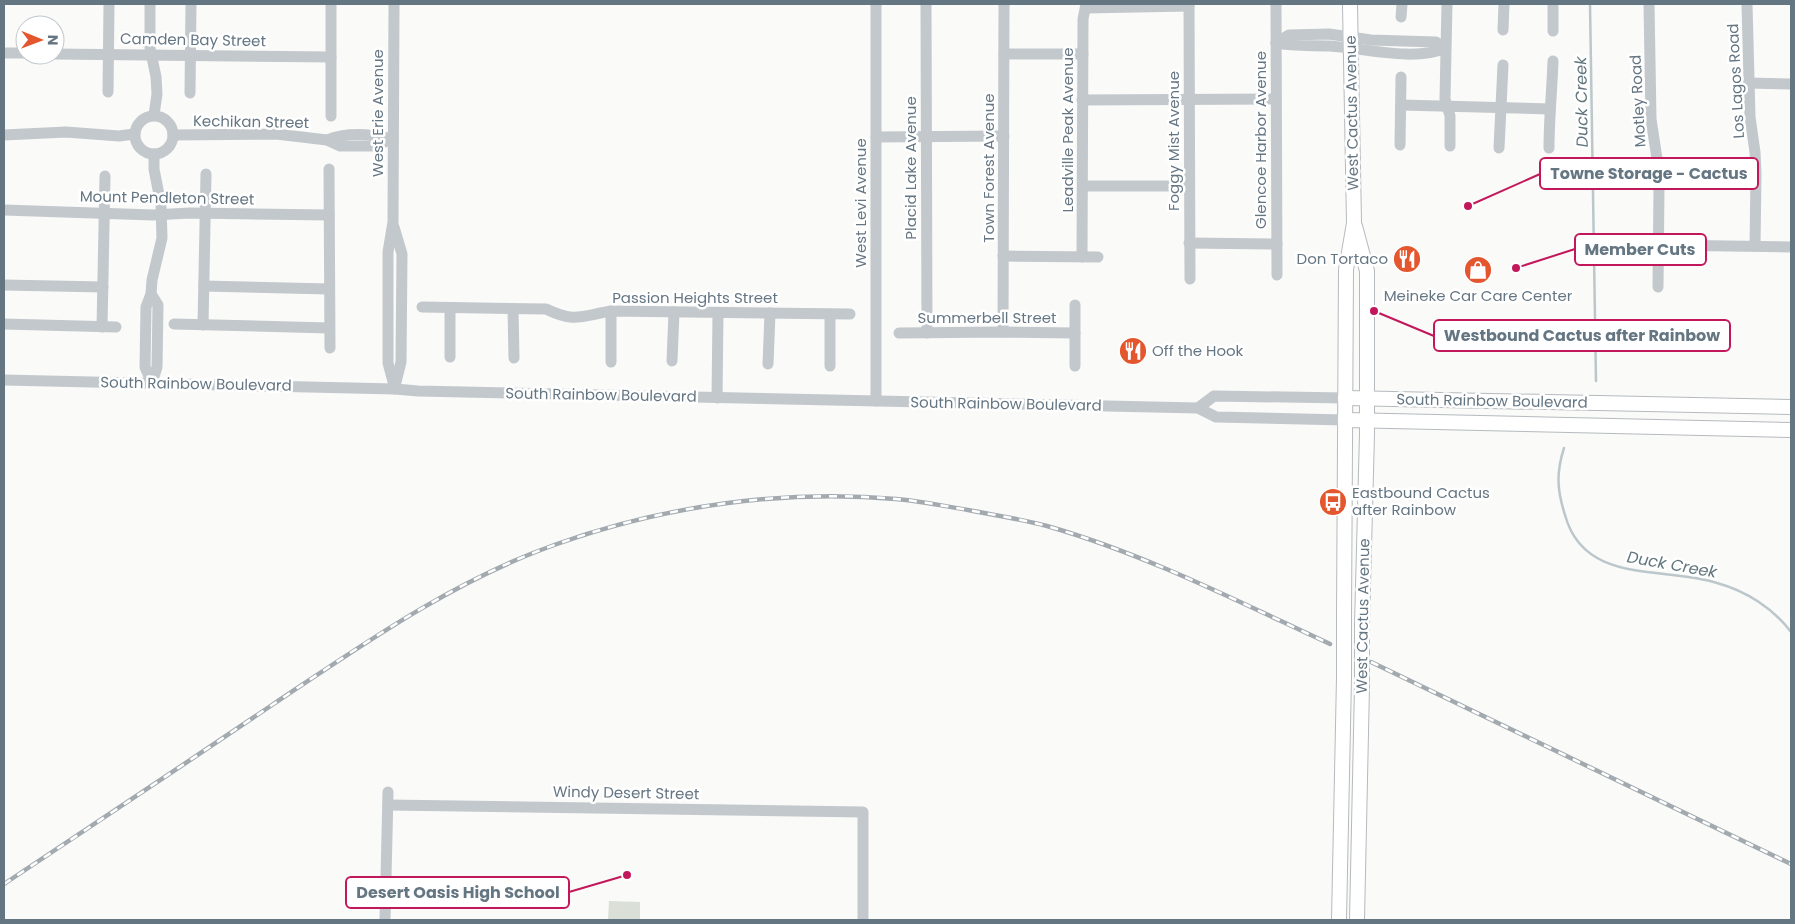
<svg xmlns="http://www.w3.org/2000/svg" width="1795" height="924" viewBox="0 0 1795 924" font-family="Poppins,sans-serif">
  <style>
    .green { fill: #dadfd7 }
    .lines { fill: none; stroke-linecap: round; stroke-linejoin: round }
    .stream { stroke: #bbc7cb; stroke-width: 2.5 }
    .major-casing { stroke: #b5babe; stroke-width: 16 }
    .minor { stroke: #c3c8cc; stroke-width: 11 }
    .major { stroke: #fff; stroke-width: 14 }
    .rail-casing { stroke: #a2aab0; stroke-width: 4.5 }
    .rail { stroke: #fff; stroke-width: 2.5; stroke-dasharray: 8; stroke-linecap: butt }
    .major-bridge-casing { stroke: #b5babe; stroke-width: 16; stroke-linecap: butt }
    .major-bridge { stroke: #fff; stroke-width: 14 }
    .labels { text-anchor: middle; stroke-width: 5; stroke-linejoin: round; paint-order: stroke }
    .street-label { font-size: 15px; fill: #657683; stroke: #fff }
    .poi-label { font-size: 15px; fill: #657683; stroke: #fff; text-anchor: start }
    .water-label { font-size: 16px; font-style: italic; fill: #60757c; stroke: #fff }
    .leader { fill: none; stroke: #c2185b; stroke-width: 2 }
    .callout-dot { fill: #c2185b; stroke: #fff; stroke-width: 2 }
    .callout { fill: #fff; stroke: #c2185b; stroke-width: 2 }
    .callout-label { font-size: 16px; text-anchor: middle; font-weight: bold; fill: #657683 }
  </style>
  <rect width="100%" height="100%" fill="#fafaf8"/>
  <path class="green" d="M 609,901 L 640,902 L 640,920 L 608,920 Z"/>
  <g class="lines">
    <g class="stream">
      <path d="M 1590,4 L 1596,381"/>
      <path d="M 1564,448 C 1556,473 1557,490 1565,515 C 1584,585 1663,566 1717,583 C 1746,591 1773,608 1791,632"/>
    </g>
    <defs>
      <g id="major">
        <path d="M 1355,226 L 1367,271 L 1367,434 L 1362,625"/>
        <path d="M 1345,398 L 1791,407"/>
        <path d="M 1345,420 L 1791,430"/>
        <path d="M 1344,616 L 1346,270 L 1354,223 L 1350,4"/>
        <path d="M 1339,920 L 1344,677"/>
        <path d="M 1357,920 L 1362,686"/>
      </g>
    </defs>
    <use href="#major" class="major-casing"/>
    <g class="minor">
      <path d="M 150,4 L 150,48 L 156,77 L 157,94 L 154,115"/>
      <path d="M 331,4 L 331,116"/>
      <path d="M 394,4 L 393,222 L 388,252 L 388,363 L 395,389"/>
      <path d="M 926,4 L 927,333"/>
      <path d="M 1189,4 L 1190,279"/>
      <path d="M 1276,4 L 1277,275"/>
      <path d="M 1447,4 L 1445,99 L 1450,116 L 1450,146"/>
      <path d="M 1649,4 L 1651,119 L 1658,165 L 1659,187 L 1658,287"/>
      <path d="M 1747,4 L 1750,117 L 1755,152 L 1756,174 L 1755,246"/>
      <path d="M 1086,8 L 1189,6"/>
      <path d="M 1401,17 L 1402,4"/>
      <path d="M 1503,30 L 1504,4"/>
      <path d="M 1553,31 L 1553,4"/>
      <path d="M 1276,43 L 1289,35 L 1329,34 L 1371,40 L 1436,42 L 1445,48"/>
      <path d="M 1276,43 C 1294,47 1312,45 1330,46 C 1362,48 1416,62 1445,48"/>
      <path d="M 4,53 L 25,53"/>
      <path d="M 55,54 L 331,57"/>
      <path d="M 1004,54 L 1083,54"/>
      <path d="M 1748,83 L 1791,84"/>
      <path d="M 108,92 L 109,4"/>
      <path d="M 190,93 L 191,4"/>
      <path d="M 1082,100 L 1276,99"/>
      <path d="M 1401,105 L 1550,109"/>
      <circle cx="154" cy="135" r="19"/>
      <path d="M 4,135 L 66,132 L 119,136 L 134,134"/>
      <path d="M 173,135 L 276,134 L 327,140 L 340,146 L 373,146 L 393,139"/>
      <path d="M 876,137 L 1004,136"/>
      <path d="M 327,140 C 347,132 371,134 392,139"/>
      <path d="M 1400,145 L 1401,77"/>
      <path d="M 1499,148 L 1503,65"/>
      <path d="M 1549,148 C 1549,119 1552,90 1553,61"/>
      <path d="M 329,169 L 330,348"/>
      <path d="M 1083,186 L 1189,186"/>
      <path d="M 4,210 L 153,215 L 190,213 L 329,215"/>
      <path d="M 394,227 L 402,254 L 401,362 L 395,386"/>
      <path d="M 1189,243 L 1277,244"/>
      <path d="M 1659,245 L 1791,247"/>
      <path d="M 1003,256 L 1098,257"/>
      <path d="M 1082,257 L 1083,19 L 1086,4"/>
      <path d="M 4,285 L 103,287"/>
      <path d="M 204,286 L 329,289"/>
      <path d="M 151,294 L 158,305 L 157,367 L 152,383"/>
      <path d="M 422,307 L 546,309 C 575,323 581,316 611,311 L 850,314"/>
      <path d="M 513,309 L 514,358"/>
      <path d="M 830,314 L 830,366"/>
      <path d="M 4,324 L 116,327"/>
      <path d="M 174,324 L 329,328"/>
      <path d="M 203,325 L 206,174"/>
      <path d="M 102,327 L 105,176"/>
      <path d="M 1003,332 L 1004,4"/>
      <path d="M 899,333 L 1003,332 L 1075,333"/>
      <path d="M 450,357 L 450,308"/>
      <path d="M 672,361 L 674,312"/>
      <path d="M 611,362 L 611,311"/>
      <path d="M 768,364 L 770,313"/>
      <path d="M 1075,366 L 1075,305"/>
      <path d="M 4,380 L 395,389 L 418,391 L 1198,408 L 1216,417 L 1345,420"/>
      <path d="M 152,383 L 145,367 L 146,307 L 151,294 L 152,280 L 162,238 L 161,205 L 154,169 L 154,154"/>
      <path d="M 717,398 L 718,313"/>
      <path d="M 876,401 L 876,4"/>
      <path d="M 1198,408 L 1214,396 L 1345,398"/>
      <path d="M 388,805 L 863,812 L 863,920"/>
      <path d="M 385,920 L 388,792"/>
    </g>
    <use href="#major" class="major"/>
    <defs>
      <g id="rail">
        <path d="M 1371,662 L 1791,864"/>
        <path d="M 4,884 C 93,825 183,765 272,705 C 362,645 454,580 557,544 C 664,506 782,489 896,499 C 920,501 944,506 968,510 C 994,515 1021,519 1047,526 C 1145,554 1237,601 1330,644"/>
      </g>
    </defs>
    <use href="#rail" class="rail-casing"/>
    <use href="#rail" class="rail"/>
    <defs>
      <g id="major-bridge">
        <path d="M 1344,677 L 1344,616"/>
        <path d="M 1362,686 L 1362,625"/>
      </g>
    </defs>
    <use href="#major-bridge" class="major-bridge-casing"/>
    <use href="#major-bridge" class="major-bridge"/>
  </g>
  <defs>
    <symbol id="restaurant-disc" viewBox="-11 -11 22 22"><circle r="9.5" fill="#e4572e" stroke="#fff"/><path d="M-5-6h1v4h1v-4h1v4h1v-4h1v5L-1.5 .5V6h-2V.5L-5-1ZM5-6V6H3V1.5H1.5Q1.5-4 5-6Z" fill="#fff"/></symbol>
    <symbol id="shop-disc" viewBox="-11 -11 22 22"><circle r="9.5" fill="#e4572e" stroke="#fff"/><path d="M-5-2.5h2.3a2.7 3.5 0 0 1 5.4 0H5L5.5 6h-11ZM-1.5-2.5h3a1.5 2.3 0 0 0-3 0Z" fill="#fff"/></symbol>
    <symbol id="bus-disc" viewBox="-11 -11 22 22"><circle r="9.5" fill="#e4572e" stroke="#fff"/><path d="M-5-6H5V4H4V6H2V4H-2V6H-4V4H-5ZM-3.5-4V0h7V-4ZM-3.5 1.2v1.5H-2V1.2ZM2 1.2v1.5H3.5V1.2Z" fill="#fff"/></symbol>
  </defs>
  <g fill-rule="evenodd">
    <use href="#restaurant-disc" x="1391" y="243" width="32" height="32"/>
    <use href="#shop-disc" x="1462" y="254" width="32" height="32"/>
    <use href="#restaurant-disc" x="1117" y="335" width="32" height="32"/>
    <use href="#bus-disc" x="1317" y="486" width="32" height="32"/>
  </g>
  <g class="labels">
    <g class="street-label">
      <text transform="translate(193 40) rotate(1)" y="5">Camden Bay Street</text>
      <text transform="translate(1736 81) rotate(-93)" y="5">Los Lagos Road</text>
      <text transform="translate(1638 101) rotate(-93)" y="5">Motley Road</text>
      <text transform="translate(378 113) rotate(-90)" y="5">West Erie Avenue</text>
      <text transform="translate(1352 113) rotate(-91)" y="5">West Cactus Avenue</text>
      <text transform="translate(251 122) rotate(1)" y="5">Kechikan Street</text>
      <text transform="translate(1068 130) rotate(-90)" y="5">Leadville Peak Avenue</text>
      <text transform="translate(1261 140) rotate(-90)" y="5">Glencoe Harbor Avenue</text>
      <text transform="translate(1174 141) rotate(-90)" y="5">Foggy Mist Avenue</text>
      <text transform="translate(911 168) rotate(-90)" y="5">Placid Lake Avenue</text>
      <text transform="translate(989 168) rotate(-90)" y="5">Town Forest Avenue</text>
      <text transform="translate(167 198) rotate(1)" y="5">Mount Pendleton Street</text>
      <text transform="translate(861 203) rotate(-90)" y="5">West Levi Avenue</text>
      <text x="695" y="303">Passion Heights Street</text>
      <text x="987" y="323">Summerbell Street</text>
      <text transform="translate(196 384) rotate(1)" y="5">South Rainbow Boulevard</text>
      <text transform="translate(601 395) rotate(1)" y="5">South Rainbow Boulevard</text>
      <text transform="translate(1492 401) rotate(1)" y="5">South Rainbow Boulevard</text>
      <text transform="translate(1006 404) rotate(1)" y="5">South Rainbow Boulevard</text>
      <text transform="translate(1363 616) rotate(-89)" y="5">West Cactus Avenue</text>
      <text transform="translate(626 793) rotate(1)" y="5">Windy Desert Street</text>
    </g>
    <g class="poi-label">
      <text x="1388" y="264" text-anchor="end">Don Tortaco</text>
      <text x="1478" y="301" text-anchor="middle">Meineke Car Care Center</text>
      <text x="1152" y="356">Off the Hook</text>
      <text x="1352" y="498">Eastbound Cactus<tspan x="1352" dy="17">after Rainbow</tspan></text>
    </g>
    <g class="water-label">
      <text transform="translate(1581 102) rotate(-91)" y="6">Duck Creek</text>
      <text transform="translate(1672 564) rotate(10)" y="6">Duck Creek</text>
    </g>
  </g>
  <path class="leader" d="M1468 206L1540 174M1516 268L1575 249M1374 311L1434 336M627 875L569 892"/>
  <g class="callout-dot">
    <circle cx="1468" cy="206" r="5"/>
    <circle cx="1516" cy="268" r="5"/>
    <circle cx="1374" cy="311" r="5"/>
    <circle cx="627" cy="875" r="5"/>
  </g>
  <g class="callout">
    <rect x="1540" y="158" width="218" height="31" rx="5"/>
    <rect x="1575" y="234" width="131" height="31" rx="5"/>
    <rect x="1434" y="320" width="296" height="31" rx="5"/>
    <rect x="346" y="877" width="223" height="31" rx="5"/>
  </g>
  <g class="callout-label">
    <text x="1649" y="179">Towne Storage - Cactus</text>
    <text x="1640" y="255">Member Cuts</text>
    <text x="1582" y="341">Westbound Cactus after Rainbow</text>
    <text x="458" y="898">Desert Oasis High School</text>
  </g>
  <rect width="1795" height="924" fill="none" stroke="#657683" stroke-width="10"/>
  <g transform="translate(40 40) rotate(91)"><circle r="24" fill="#ffffff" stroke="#c1c8cd"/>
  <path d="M0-4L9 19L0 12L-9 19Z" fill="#e4572e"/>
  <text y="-8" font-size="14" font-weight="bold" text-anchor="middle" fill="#657683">N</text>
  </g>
</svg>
